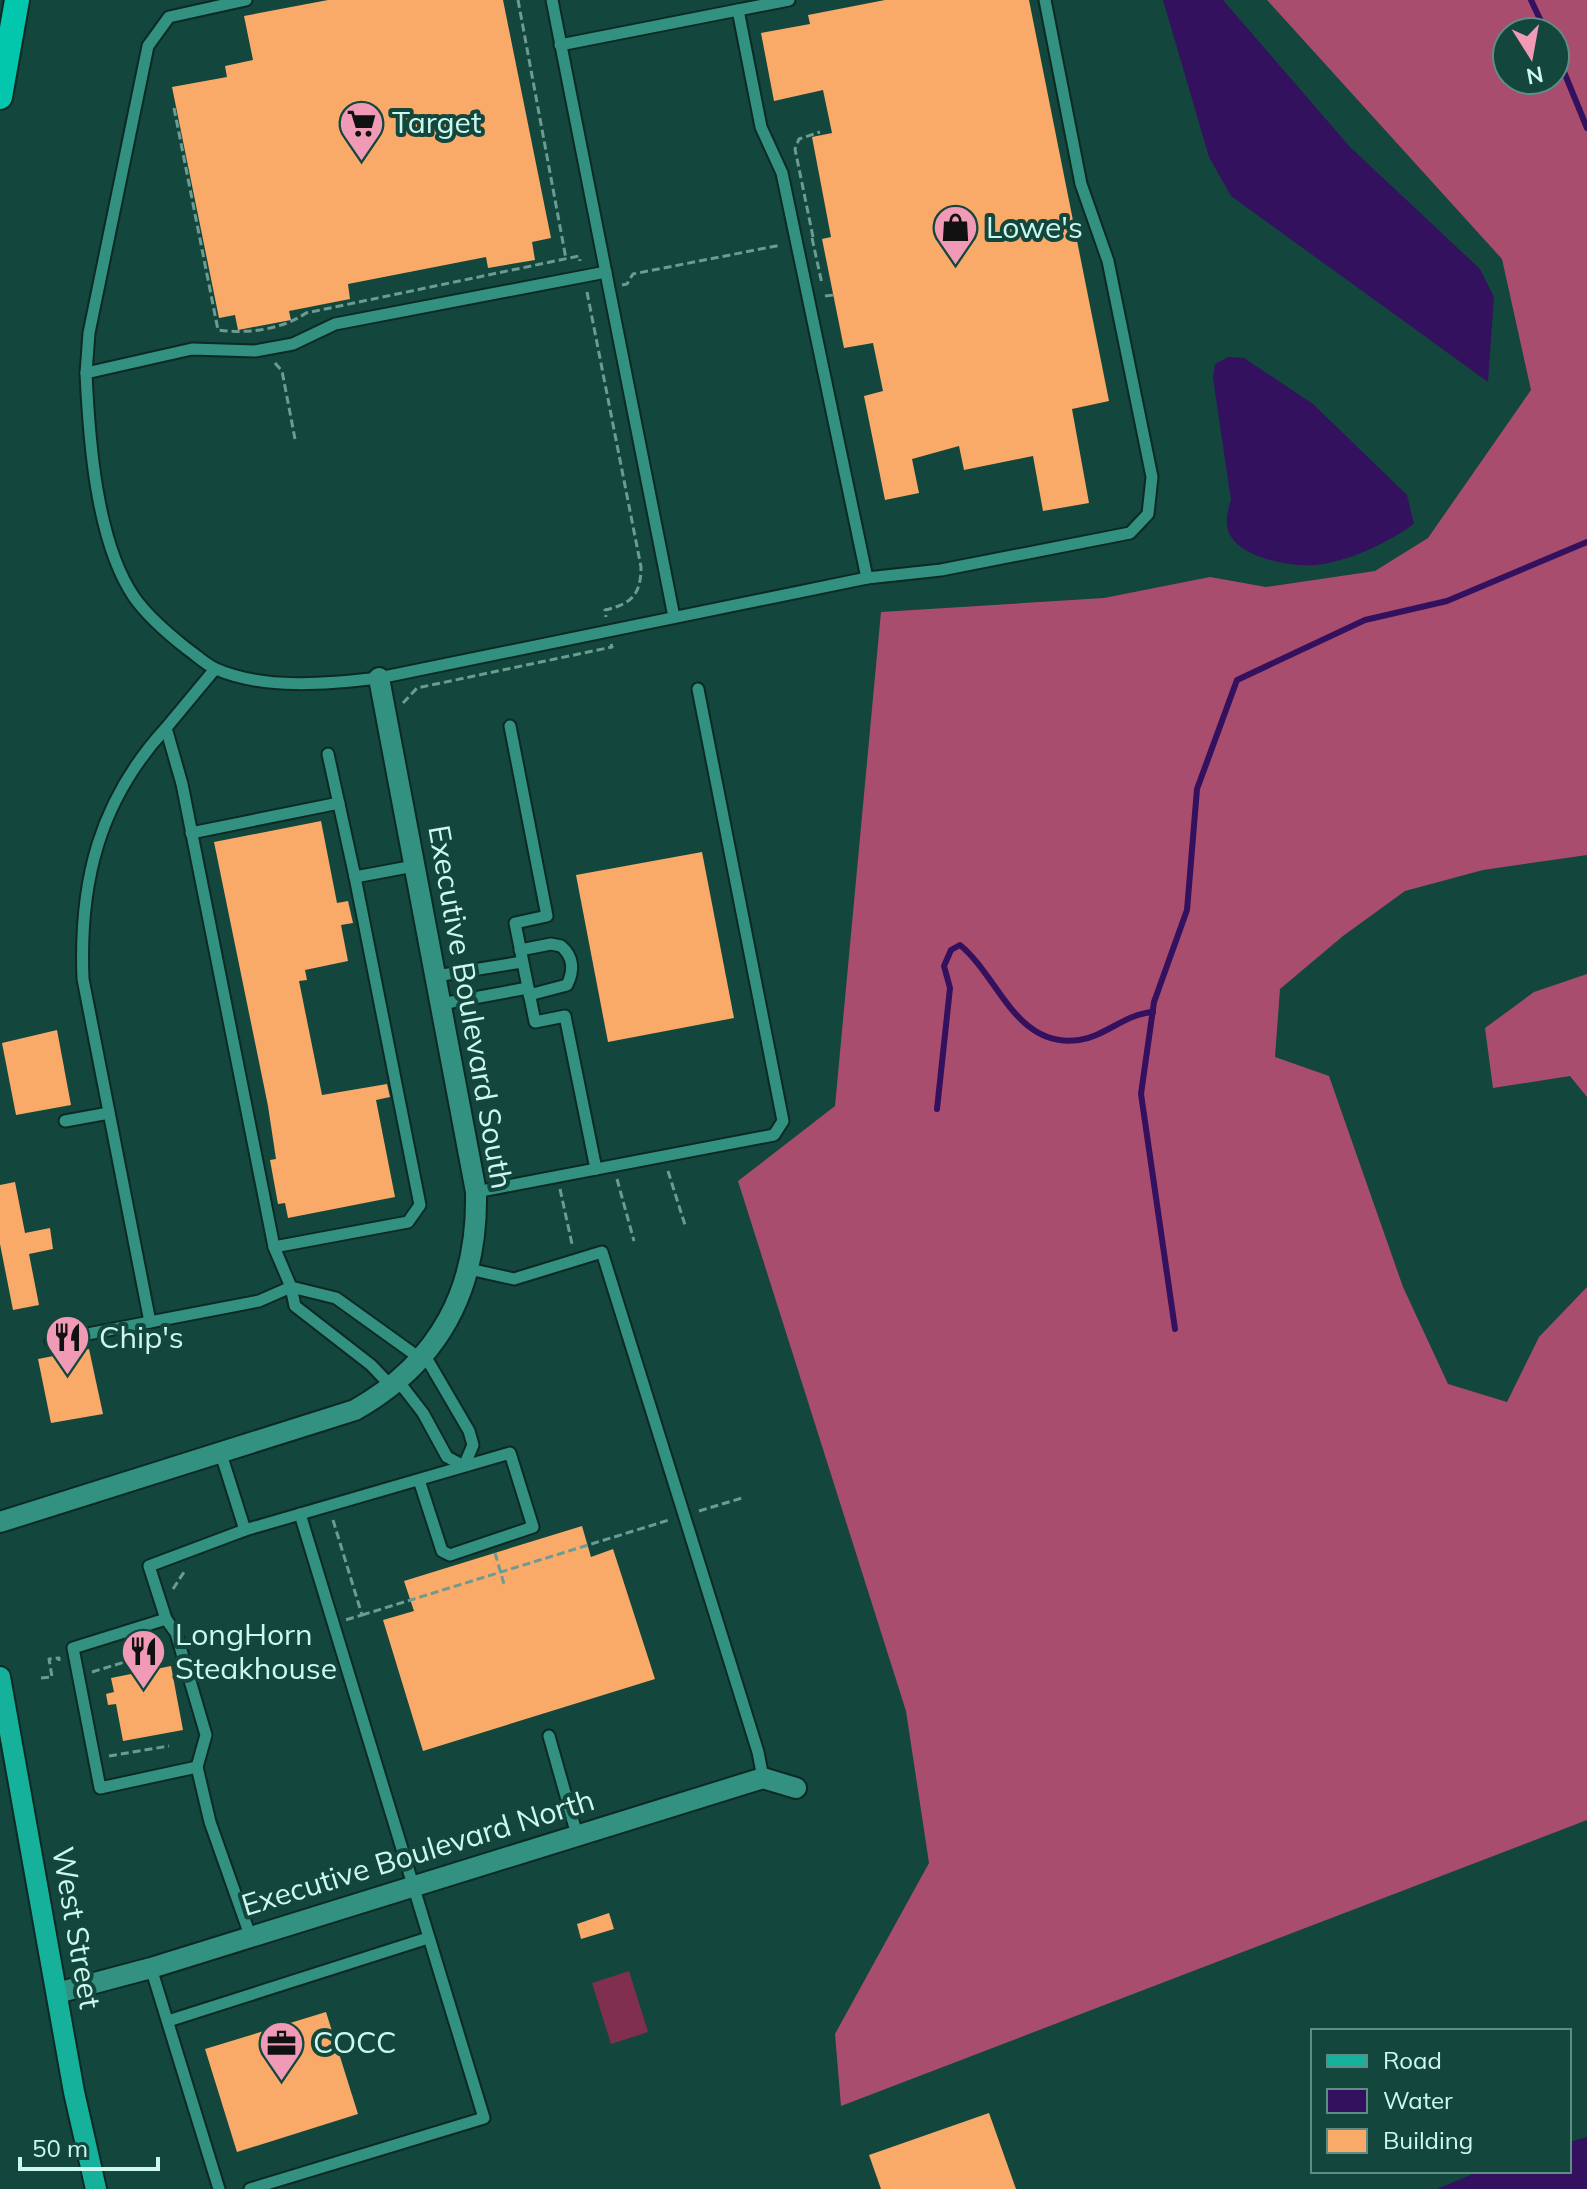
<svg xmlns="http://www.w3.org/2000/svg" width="1587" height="2189" viewBox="0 0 1587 2189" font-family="Mulish,sans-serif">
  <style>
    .green { fill: #812f4f }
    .forest { fill: #a94d6f; fill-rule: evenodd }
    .water { fill: #34115e }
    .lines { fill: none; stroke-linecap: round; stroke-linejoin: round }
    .stream { stroke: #34115e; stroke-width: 6 }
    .building { fill: #faaa68 }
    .service-casing { stroke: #0c2924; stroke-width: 15 }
    .minor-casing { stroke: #0c2924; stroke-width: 24 }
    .primary-casing { stroke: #0c2924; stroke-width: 24 }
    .motorway-casing { stroke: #0c2924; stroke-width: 28 }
    .path { stroke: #6c9b92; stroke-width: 3; stroke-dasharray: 8 4; stroke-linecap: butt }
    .service { stroke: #329180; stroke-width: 11 }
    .minor { stroke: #329180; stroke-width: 20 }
    .primary { stroke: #16b19b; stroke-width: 20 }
    .motorway { stroke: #03c7ad; stroke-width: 24 }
    .labels { text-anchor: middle; stroke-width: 8; stroke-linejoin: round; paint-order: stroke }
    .poi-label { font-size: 30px; fill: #cdf8ee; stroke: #13463d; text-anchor: start }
    .street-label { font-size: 30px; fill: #cdf8ee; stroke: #13463d }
  </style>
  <rect width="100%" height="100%" fill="#13463d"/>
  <path class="green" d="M 629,1971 L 648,2032 L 611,2044 L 592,1983 Z"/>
  <g class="forest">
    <path d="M 1267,0 L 1587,0 L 1587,855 L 1483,870 L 1405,891 L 1343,936 L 1280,989 L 1275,1057 L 1329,1076 L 1403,1287 L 1448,1384 L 1507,1402 L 1539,1337 L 1587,1287 L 1587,1820 L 841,2106 L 835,2034 L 929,1863 L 906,1711 L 738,1181 L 835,1106 L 881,612 L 1104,598 L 1210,577 L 1266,587 L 1375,571 L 1428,538 L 1531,390 L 1502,259 ZM 1507,32 L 1555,32 L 1555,80 L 1507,80 Z"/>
    <path d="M 1587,974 L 1587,1097 L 1570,1076 L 1493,1088 L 1485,1028 L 1534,992 Z"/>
  </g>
  <g class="water">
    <path d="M 1163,0 L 1223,0 L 1350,147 L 1480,269 L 1494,297 L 1488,382 L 1231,196 L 1209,157 Z"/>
    <path d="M 1228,357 L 1244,358 L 1313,404 L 1407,495 L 1414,524 C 1389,542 1353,559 1323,564 C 1297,569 1237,559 1228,530 C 1225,520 1228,509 1231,500 L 1213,378 L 1215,364 Z"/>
    <path d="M 1587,2137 L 1587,2189 L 1437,2189 L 1480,2171 L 1569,2171 L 1569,2142 Z"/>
  </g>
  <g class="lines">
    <g class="stream">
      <path d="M 1531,0 L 1546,32"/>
      <path d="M 1555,50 L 1587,128"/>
      <path d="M 937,1109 L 950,988 L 944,966 L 951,950 L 960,945 C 999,977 1016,1049 1079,1040 C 1106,1036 1125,1014 1153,1012"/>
      <path d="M 1175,1329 L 1141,1094 L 1154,1002 L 1187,910 L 1197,789 L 1237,680 L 1365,620 L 1447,601 L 1587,542"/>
    </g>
  </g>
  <g class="building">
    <path d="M 328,0 L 503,0 L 551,238 L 532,242 L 535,260 L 488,268 L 486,257 L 348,284 L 350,299 L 289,311 L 291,320 L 238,330 L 235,315 L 219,318 L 172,87 L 227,77 L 225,66 L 253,60 L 244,16 Z"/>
    <path d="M 885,0 L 1029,0 L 1109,401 L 1072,409 L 1089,503 L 1043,511 L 1033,456 L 964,470 L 959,446 L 912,459 L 919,493 L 885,500 L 864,396 L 883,391 L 873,343 L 844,348 L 822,239 L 831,237 L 812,137 L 832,133 L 823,90 L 774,101 L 761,33 L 810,24 L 808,15 Z"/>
    <path d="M 321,821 L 337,903 L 348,901 L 353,923 L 341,925 L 348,961 L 305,970 L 307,980 L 299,981 L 322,1095 L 387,1084 L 390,1097 L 376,1100 L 395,1197 L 288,1218 L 285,1203 L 278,1204 L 270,1160 L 276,1159 L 268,1106 L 214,842 Z"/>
    <path d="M 702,852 L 734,1018 L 608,1042 L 576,875 Z"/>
    <path d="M 57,1030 L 71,1105 L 16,1115 L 2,1043 Z"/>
    <path d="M 15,1182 L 25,1233 L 50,1228 L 53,1249 L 29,1254 L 39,1305 L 13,1310 L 0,1244 L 0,1185 Z"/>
    <path d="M 89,1349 L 103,1414 L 51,1423 L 38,1359 Z"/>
    <path d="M 582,1526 L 591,1557 L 613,1549 L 655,1679 L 423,1751 L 383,1620 L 414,1611 L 404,1581 Z"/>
    <path d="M 171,1666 L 183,1730 L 123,1741 L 116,1704 L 108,1705 L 106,1694 L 114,1692 L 111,1678 Z"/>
    <path d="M 609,1913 L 614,1929 L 581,1939 L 577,1924 Z"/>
    <path d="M 326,2012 L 358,2114 L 237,2152 L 205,2049 Z"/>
    <path d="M 989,2113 L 1016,2189 L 881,2189 L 869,2155 Z"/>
  </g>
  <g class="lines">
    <defs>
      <g id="service">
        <path d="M 552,0 L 674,617"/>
        <path d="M 738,10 L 789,0"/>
        <path d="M 560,45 L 738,10 L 761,127 L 782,173 L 867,578 L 379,678 C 328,684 264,690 216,669 C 206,665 196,655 186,648 C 167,633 148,617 134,597 C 96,541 89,439 86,373 L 192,349 L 255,351 L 293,344 L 335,324 L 606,272"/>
        <path d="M 86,373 L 89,333 L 148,46 L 169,17 L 246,0"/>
        <path d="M 867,578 L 941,570 L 1130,533 L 1148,514 L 1152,477 L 1108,261 L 1081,184 L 1045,0"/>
        <path d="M 510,726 L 547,916 L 515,923 L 535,1022 L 565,1016 L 596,1169"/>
        <path d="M 328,754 L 355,877 L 414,866"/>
        <path d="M 191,833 L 339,803"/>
        <path d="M 520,950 L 551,944 L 561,946 C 574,957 574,971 567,985 L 529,995"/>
        <path d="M 436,976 L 522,962"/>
        <path d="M 441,1004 L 528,988"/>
        <path d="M 65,1121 L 109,1113"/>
        <path d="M 476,1192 L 774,1135 L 783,1121 L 698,689"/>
        <path d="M 274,1247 L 408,1222 L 420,1205 L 355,877"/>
        <path d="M 469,1269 L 514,1279 L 602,1252 L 758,1752 L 763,1778"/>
        <path d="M 150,1322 L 83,979 C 79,882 99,801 166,728"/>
        <path d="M 51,1341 L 259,1301 L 291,1287 L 274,1247 L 182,784 L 166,728 L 215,669"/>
        <path d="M 399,1382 L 423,1413 L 447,1457 L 464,1466 L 473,1445 L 469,1431 L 424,1354"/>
        <path d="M 392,1387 L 371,1365 L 295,1306 L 291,1287 L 336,1298 L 421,1359"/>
        <path d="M 221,1454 L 245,1530"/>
        <path d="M 166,1619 L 73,1648 L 100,1788 L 197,1767"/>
        <path d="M 549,1736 L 577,1835"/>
        <path d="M 251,1938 L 210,1822 L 197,1767 L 206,1735 L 176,1633 L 166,1619 L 149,1566 L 245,1530 L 510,1453 L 533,1527 L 450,1555 L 442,1551 L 419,1480"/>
        <path d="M 151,1968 L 219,2189"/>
        <path d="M 168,2021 L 428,1938"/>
        <path d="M 250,2189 L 484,2118 L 300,1514"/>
      </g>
      <g id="minor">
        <path d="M 0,1522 L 355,1410 C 440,1362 478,1289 476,1192 L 379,678"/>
        <path d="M 57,1993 L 151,1968 L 763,1778 L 796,1788"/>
      </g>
      <path id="primary" d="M 0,1677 L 74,2092 L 96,2189"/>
      <path id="motorway" d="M 0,97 L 17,0"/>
    </defs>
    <use href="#service" class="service-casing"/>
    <use href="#minor" class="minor-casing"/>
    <use href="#primary" class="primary-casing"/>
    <use href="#motorway" class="motorway-casing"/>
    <g class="path">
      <path d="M 518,0 L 566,259"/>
      <path d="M 174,108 L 218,330 C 247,334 281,330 306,313 L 579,256 L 580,261"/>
      <path d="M 813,237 L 795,149 L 799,139 L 820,132"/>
      <path d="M 812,238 L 822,284"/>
      <path d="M 622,285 L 627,284 L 633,274 L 781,245"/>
      <path d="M 587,292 L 641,567 C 641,595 631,604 605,610 L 606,617"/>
      <path d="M 825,296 L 834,295"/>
      <path d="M 275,363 L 282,371 L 295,439"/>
      <path d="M 403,703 L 417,688 L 612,647 L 611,644"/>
      <path d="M 668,1171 L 685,1225"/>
      <path d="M 617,1179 L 634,1241"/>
      <path d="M 560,1189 L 572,1244"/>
      <path d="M 699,1511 L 742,1498"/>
      <path d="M 333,1520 L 362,1615 L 345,1620"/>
      <path d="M 495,1553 L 504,1584"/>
      <path d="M 173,1589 L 186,1569"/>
      <path d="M 362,1615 L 669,1520"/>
      <path d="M 92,1672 L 161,1651 L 157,1639"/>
      <path d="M 41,1678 L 52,1677 L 49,1659 L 59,1658 L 59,1661"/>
      <path d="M 109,1756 L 169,1746"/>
    </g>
    <use href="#service" class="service"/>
    <use href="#minor" class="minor"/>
    <use href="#primary" class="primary"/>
    <use href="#motorway" class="motorway"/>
  </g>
  <defs>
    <symbol id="supermarket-pin" viewBox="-11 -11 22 30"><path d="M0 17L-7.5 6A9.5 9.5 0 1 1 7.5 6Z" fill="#f09ab6" stroke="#13463d"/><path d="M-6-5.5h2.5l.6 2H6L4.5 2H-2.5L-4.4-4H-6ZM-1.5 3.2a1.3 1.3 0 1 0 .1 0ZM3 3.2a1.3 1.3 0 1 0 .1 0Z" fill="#111"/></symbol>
    <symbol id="shop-pin" viewBox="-11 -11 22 30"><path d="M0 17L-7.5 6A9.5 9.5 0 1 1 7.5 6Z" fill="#f09ab6" stroke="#13463d"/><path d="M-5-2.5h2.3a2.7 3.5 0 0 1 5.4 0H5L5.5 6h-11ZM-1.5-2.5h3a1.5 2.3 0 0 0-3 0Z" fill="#111"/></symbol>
    <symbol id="restaurant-pin" viewBox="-11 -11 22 30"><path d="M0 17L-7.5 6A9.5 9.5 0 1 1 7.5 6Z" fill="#f09ab6" stroke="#13463d"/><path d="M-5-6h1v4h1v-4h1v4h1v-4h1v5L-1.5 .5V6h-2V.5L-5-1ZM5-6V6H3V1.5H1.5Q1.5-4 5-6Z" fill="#111"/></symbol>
    <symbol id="office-pin" viewBox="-11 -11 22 30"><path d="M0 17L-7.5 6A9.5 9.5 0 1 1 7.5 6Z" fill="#f09ab6" stroke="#13463d"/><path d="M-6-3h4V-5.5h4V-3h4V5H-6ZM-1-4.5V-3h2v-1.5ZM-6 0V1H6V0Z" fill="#111"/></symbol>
  </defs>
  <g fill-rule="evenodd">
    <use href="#supermarket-pin" x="336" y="98" width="51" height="69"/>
    <use href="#shop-pin" x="930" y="202" width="51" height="69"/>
    <use href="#restaurant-pin" x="42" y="1312" width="51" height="69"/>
    <use href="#restaurant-pin" x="118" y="1626" width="51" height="69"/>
    <use href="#office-pin" x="256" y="2018" width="51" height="69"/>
  </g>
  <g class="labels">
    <g class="poi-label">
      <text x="392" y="133">Target</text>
      <text x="986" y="238">Lowe's</text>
      <text x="99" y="1348">Chip's</text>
      <text x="175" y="1645">LongHorn<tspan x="175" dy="34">Steakhouse</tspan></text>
      <text x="313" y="2053">COCC</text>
    </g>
    <g class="street-label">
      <text transform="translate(470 1007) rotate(80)" y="10">Executive Boulevard South</text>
      <text transform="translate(418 1853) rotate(-17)" y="10">Executive Boulevard North</text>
      <text transform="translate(76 1928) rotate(80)" y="10">West Street</text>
    </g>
  </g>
  <rect x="1311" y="2029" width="260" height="144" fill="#13463d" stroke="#5d8d84" stroke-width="2"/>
  <rect x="1327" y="2055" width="40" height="12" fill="#16b19b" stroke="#5d8d84" stroke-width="2"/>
  <text x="1383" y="2069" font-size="24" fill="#cdf8ee">Road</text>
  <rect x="1327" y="2089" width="40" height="24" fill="#34115e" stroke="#5d8d84" stroke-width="2"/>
  <text x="1383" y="2109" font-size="24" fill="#cdf8ee">Water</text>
  <rect x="1327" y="2129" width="40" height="24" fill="#faaa68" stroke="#5d8d84" stroke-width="2"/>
  <text x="1383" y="2149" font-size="24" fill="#cdf8ee">Building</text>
  <g transform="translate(1531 56) rotate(169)"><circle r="38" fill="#13463d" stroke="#5d8d84" stroke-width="2"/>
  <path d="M0-6L14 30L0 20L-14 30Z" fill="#f09ab6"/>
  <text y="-12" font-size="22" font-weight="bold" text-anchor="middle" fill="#cdf8ee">N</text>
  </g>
  <path d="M20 2157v12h138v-12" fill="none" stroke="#cdf8ee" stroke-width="4"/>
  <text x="32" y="2157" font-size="24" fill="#cdf8ee" stroke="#13463d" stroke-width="6" paint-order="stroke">50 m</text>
</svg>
